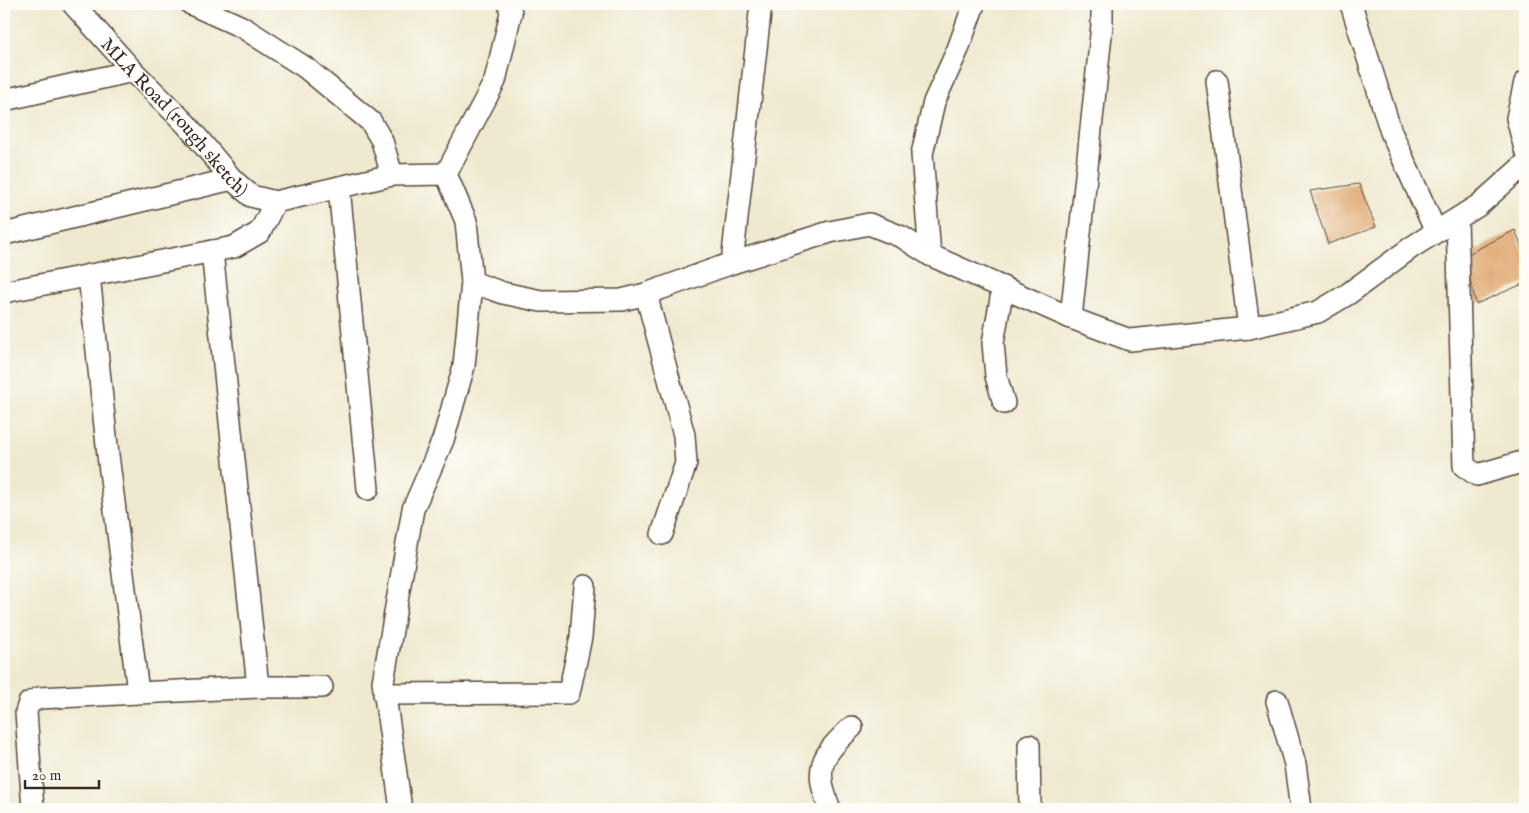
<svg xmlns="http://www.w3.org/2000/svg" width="1529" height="813" viewBox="0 0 1529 813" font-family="'IM FELL English',serif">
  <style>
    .building { fill: #dfa66e }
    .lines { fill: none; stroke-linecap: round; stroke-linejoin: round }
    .minor-casing { stroke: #564739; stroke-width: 24 }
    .minor { stroke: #fff; stroke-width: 21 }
    .labels { text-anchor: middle; stroke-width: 4.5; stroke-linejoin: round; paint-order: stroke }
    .street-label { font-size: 19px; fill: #3b2a1e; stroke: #fdfcf7 }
  </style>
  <rect width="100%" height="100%" fill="#fdfcf7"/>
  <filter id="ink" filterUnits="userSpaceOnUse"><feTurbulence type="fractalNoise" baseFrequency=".02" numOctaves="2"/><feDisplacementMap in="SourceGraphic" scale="10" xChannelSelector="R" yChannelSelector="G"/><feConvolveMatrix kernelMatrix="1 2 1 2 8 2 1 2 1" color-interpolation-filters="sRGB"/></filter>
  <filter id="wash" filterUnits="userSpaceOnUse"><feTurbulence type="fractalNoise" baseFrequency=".0096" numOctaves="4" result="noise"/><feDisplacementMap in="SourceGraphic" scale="20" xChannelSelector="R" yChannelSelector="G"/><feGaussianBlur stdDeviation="1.12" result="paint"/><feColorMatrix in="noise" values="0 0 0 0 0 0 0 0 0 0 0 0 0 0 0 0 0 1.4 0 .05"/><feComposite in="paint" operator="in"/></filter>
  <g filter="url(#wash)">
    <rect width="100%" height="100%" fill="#efe9cf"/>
    <g id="blocks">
      <g class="building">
        <path d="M 1359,184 L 1376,227 L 1328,244 L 1310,191 Z"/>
        <path d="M 1515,230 L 1525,257 L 1525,283 L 1476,304 L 1464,256 Z"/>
      </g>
    </g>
  </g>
  <g filter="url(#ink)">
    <use href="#blocks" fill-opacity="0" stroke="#564739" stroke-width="1"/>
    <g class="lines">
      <defs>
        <g id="minor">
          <path id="s1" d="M 73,4 L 133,71 L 186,124 L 232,179 L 251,196 L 275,202 L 392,175 L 446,174 L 466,221 L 472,282 L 464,366 L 443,440 L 413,509 L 383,682 L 401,809"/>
          <path d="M 191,4 L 242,27 L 306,68 L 371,122 L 382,141 L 392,175"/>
          <path d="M 1351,4 L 1391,132 L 1436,232"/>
          <path d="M 1217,81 L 1249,328"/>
          <path d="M 1525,82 L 1517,118 L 1525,149"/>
          <path d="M 4,100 L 133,71"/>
          <path d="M 446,174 L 495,81 L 511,13 L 509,4"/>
          <path d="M 339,187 L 368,489"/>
          <path d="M 1457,219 L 1464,466 L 1477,475 L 1525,461"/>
          <path d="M 4,234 L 232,179"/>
          <path d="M 212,251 L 258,687"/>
          <path d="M 930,255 L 922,154 L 934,102 L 958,49 L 974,4"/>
          <path d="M 732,263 L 761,4"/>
          <path d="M 89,275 L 108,455 L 138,692"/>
          <path d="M 472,282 L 503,293 L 541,301 L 622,300 L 646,294 L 732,263 L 830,232 L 869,224 L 902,237 L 930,255 L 1071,318 L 1130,340 L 1249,328 L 1318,312 L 1348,294 L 1412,247 L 1479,205 L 1525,164"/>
          <path d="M 1003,287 L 993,343 L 996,376 L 1004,403"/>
          <path d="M 4,292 L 234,247 L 260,232 L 275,202"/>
          <path d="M 646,294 L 684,435 L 686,463 L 662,534"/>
          <path d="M 1071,318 L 1102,25 L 1102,4"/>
          <path d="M 384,694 L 569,693 L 581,637 L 585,586"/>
          <path d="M 1277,701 L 1295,764 L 1301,809"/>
          <path d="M 1029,745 L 1030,809"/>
          <path d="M 33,809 L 26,712 L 29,703 L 39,698 L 258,687 L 322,687"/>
          <path d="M 830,809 C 813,768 821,756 852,727"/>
        </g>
      </defs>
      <use href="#minor" class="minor-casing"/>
      <use href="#minor" class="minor"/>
    </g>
  </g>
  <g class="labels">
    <g class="street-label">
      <text dy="7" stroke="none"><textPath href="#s1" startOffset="152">MLA Road (rough sketch)</textPath></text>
    </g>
  </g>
  <rect width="1529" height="813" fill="none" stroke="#fdfcf7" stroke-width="20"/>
  <path d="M25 780v8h74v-8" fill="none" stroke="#3b2a1e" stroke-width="2.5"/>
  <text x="32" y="780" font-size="15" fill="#3b2a1e" stroke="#fdfcf7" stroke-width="4" paint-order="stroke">20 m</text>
</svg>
